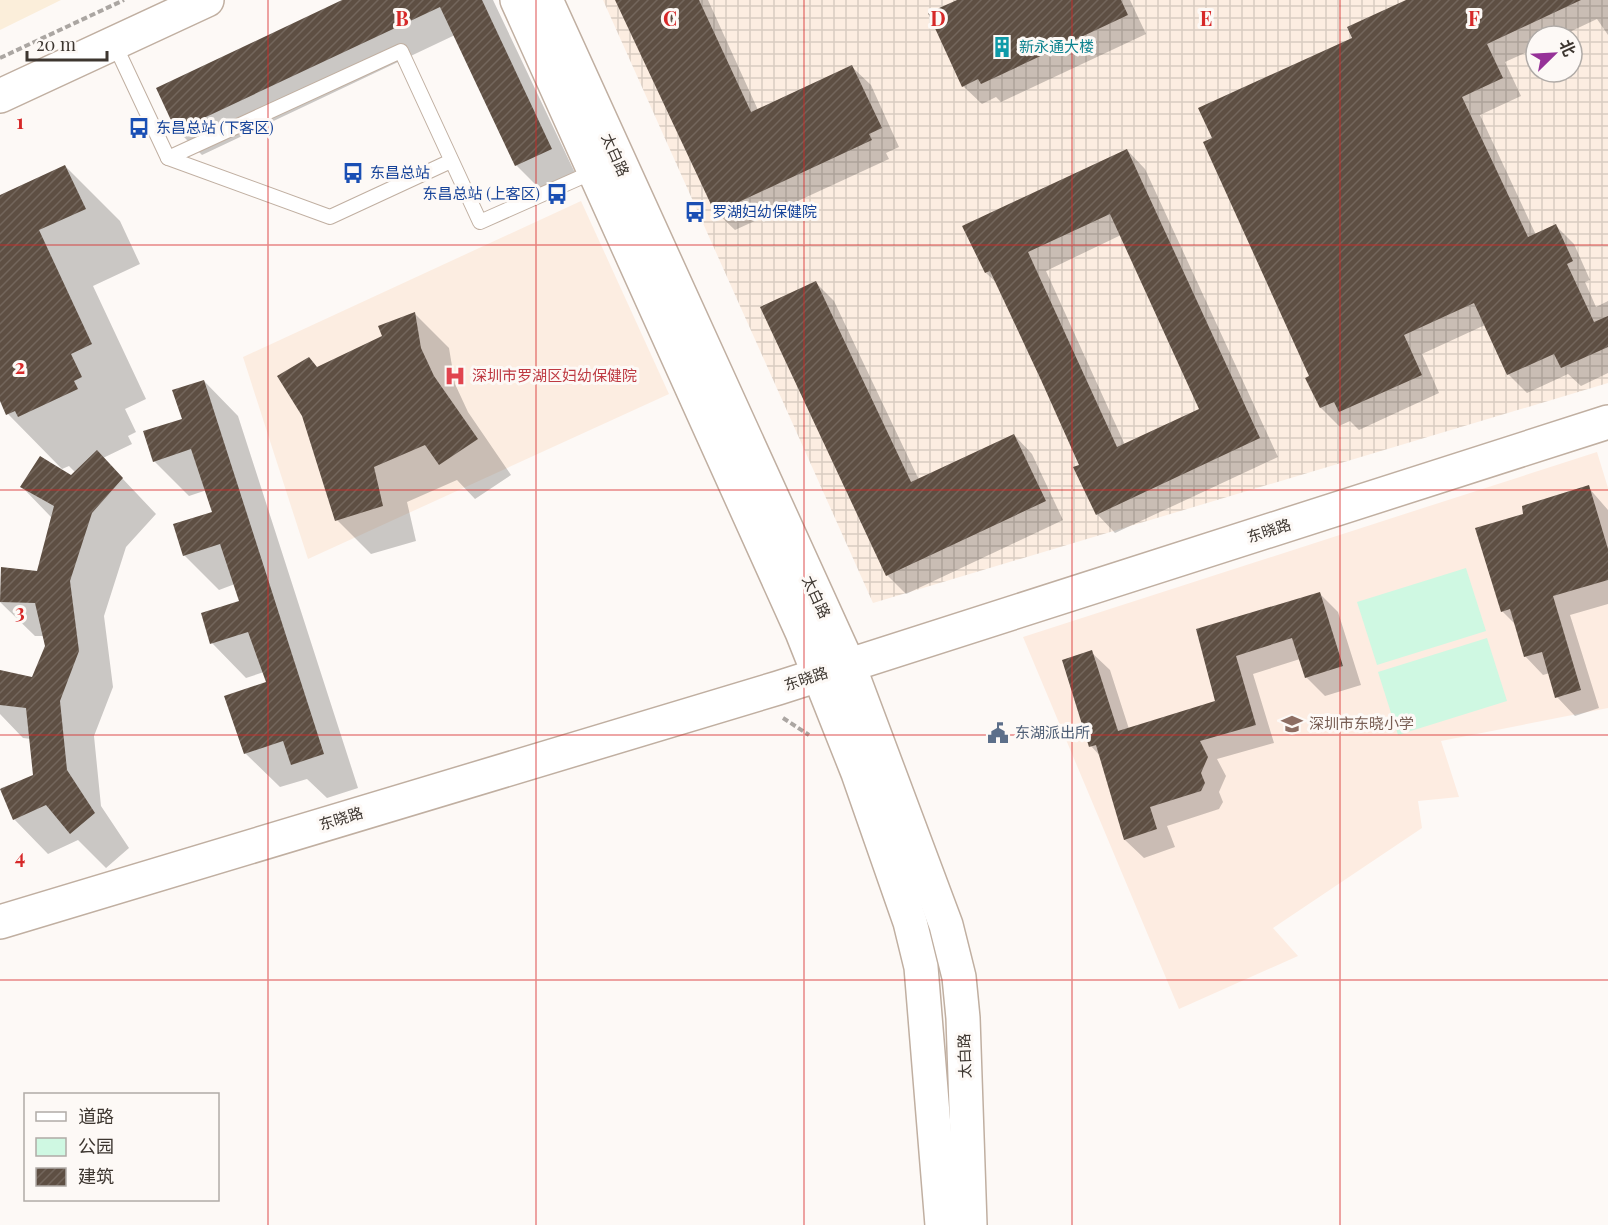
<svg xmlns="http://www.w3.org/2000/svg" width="1608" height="1225" viewBox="0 0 1608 1225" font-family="'Playfair Display','Noto Sans SC',serif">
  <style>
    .commercial { fill: #fbeeda }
    .industrial { fill: url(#industrial-grid); fill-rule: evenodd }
    .education { fill: #fdece1 }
    .built { fill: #fcede1 }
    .green { fill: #cff8e2 }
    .shadow { fill: #0003; fill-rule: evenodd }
    .building { fill: url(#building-hatch); fill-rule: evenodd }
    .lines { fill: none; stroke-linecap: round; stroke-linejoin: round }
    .lane-casing { stroke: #c0afa1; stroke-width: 16 }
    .secondary-casing { stroke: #c0afa1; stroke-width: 36 }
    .path { stroke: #aba6a2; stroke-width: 4; stroke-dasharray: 6 3; stroke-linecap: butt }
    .lane { stroke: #fff; stroke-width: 14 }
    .secondary { stroke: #fff; stroke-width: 33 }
    .grid { fill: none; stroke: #d62828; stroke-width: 1.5; stroke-opacity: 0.55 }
    .labels { text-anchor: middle; stroke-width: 6; stroke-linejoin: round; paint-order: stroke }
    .culture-label { font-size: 15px; fill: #0d838f; stroke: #fdf9f6; text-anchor: start }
    .transit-label { font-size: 15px; fill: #164399; stroke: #fdf9f6; text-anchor: start }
    .street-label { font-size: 15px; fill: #3d3630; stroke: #fdf9f6 }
    .health-label { font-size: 15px; fill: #be3a42; stroke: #fdf9f6; text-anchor: start }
    .education-label { font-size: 15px; fill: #785e54; stroke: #fdf9f6; text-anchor: start }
    .service-label { font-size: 15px; fill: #4e5e75; stroke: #fdf9f6; text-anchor: start }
    .grid-label { font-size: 20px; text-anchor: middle; font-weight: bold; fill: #d62828; stroke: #fdf9f6; stroke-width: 6; stroke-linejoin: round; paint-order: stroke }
  </style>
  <defs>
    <pattern id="industrial-grid" width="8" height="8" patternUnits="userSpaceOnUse" patternTransform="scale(1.5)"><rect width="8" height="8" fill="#fcede1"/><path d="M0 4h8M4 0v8" fill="none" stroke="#d9ccc1"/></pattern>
    <pattern id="building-hatch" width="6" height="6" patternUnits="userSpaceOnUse" patternTransform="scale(1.5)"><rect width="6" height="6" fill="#5e4f43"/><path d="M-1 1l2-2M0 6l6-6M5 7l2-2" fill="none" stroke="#73665c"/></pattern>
  </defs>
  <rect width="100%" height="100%" fill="#fdf9f6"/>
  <path class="commercial" d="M 0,0 L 61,0 L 0,30 Z"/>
  <path class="industrial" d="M 603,0 L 1608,0 L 1608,383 L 873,603 ZM 1536,36 L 1572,36 L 1572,72 L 1536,72 Z"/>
  <path class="education" d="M 1597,452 L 1608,488 L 1608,708 L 1441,741 L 1459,797 L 1418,801 L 1422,828 L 1273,928 L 1298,956 L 1179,1009 L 1023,637 Z"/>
  <path class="built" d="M 581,201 L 669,394 L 308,559 L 243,357 Z"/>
  <g class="green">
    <path d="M 1466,568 L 1486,631 L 1377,665 L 1357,602 Z"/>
    <path d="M 1487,638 L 1507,701 L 1398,735 L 1378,672 Z"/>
  </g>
  <g class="shadow">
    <path d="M 345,0 L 493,0 L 575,173 L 541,190 L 516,165 L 455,35 L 202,155 L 177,130 Z"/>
    <path d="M 618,0 L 708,0 L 758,110 L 852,67 L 871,85 L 899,147 L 886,153 L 889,159 L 735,230 L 716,212 Z"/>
    <path d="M 961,0 L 1130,0 L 1146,34 L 1001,102 L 996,97 L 982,104 L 963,86 Z"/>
    <path d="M 1409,0 L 1608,0 L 1608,35 L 1597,19 L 1561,36 L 1536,36 L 1536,48 L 1505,62 L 1521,96 L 1480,115 L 1536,235 L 1556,226 L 1574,244 L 1590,280 L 1585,282 L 1596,307 L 1608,301 L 1608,373 L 1581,386 L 1568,374 L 1527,393 L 1508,374 L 1485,325 L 1422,354 L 1439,393 L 1359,430 L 1350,421 L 1339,426 L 1321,408 L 1307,378 L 1311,377 L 1354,39 Z"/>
    <path d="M 1127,150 L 1145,169 L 1278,457 L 1115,533 L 1097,514 L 1081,465 L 999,285 L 986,273 ZM 1121,235 L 1201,410 L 1125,445 L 1046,271 Z"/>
    <path d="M 65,166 L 120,221 L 140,264 L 93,286 L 146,399 L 125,409 L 136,432 L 128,436 L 132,444 L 103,458 L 156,514 L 126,547 L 104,616 L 113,687 L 94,736 L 101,806 L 129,848 L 106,868 L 78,840 L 48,854 L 14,819 L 1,788 L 35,776 L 31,739 L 23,738 L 0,714 L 0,672 L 33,678 L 47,646 L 45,636 L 35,636 L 0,602 L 38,572 L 52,518 L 22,487 L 72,477 L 76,473 L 69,466 L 62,469 L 8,414 L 0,398 L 0,197 Z"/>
    <path d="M 816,283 L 834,301 L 919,480 L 1014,435 L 1032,454 L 1063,520 L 906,594 L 887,575 L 762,308 Z"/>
    <path d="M 414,313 L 449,348 L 455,384 L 468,412 L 511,475 L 475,499 L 457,480 L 407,502 L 416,541 L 371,554 L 337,520 L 318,368 L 384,337 Z"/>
    <path d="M 204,381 L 238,416 L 358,788 L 327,798 L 307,779 L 280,787 L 245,753 L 268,683 L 264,672 L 246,678 L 212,643 L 203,614 L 241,602 L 235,584 L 219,590 L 184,555 L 214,513 L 207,490 L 189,496 L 154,461 L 184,420 Z"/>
    <path d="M 1588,487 L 1608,510 L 1608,604 L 1570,615 L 1599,708 L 1575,716 L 1557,697 L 1550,673 L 1543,675 L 1525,656 L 1516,625 L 1502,611 L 1525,515 Z"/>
    <path d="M 1319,593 L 1338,612 L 1361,685 L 1325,696 L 1306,677 L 1300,659 L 1253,674 L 1274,743 L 1217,759 L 1226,776 L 1219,792 L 1223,802 L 1219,809 L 1167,826 L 1175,847 L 1144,858 L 1125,840 L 1101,757 L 1091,746 L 1091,652 L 1110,670 L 1129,729 L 1217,702 L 1198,630 Z"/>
  </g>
  <g class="building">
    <path d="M 342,0 L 482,0 L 552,149 L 515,166 L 440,7 L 176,131 L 156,88 Z"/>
    <path d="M 615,0 L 699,0 L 751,112 L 852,65 L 882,128 L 869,134 L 872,140 L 715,213 Z"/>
    <path d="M 957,0 L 1121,0 L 1128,15 L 981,84 L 978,79 L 962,87 L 928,13 Z"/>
    <path d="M 1406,0 L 1581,0 L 1487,44 L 1503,78 L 1462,97 L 1528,237 L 1556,224 L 1573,261 L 1567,264 L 1594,322 L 1608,316 L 1608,347 L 1561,368 L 1554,354 L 1507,375 L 1474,303 L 1404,335 L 1422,375 L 1339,412 L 1334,402 L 1320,408 L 1305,378 L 1309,376 L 1203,142 L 1212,138 L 1198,108 L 1352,38 L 1347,27 Z"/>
    <path d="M 1127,149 L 1260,438 L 1096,515 L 1073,467 L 1079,465 L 1041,380 L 990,271 L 985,273 L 962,226 ZM 1110,214 L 1199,409 L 1117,447 L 1028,252 Z"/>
    <path d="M 65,165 L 86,209 L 39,230 L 92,344 L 71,354 L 82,377 L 74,381 L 78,389 L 18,417 L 15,411 L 6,415 L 0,401 L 0,195 Z"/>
    <path d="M 816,281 L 911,482 L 1014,434 L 1046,501 L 886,576 L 760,307 Z"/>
    <path d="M 415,312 L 421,348 L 434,376 L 478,439 L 439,465 L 425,445 L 374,467 L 383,506 L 335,521 L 302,416 L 277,376 L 309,357 L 317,367 L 382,336 L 378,326 Z"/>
    <path d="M 204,380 L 324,754 L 291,765 L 283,741 L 244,754 L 224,696 L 266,682 L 248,632 L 210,644 L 201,613 L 239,601 L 220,544 L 183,556 L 173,524 L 212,512 L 191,449 L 153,462 L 143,431 L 182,419 L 172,390 Z"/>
    <path d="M 97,450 L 123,478 L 92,513 L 70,581 L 79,651 L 60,701 L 67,770 L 95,813 L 70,834 L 46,805 L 13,820 L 0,789 L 33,775 L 26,708 L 0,705 L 0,670 L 32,677 L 45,646 L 35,603 L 0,602 L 1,567 L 37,571 L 54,506 L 20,487 L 40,456 L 71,475 Z"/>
    <path d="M 1589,485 L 1608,549 L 1608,580 L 1553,596 L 1581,690 L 1555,698 L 1542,652 L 1524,657 L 1510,609 L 1501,612 L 1475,528 L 1523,514 L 1522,506 Z"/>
    <path d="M 1320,592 L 1343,666 L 1305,678 L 1292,638 L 1236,656 L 1256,725 L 1200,741 L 1208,757 L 1201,773 L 1205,783 L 1201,791 L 1150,807 L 1157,829 L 1124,840 L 1096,745 L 1089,747 L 1062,660 L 1092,650 L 1118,731 L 1215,701 L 1196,629 Z"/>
  </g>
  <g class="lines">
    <defs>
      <g id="lane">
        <path d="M 114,43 L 168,158 L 330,217 L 451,161"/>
        <path d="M 168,158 L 401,51 L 480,222 L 595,171"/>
      </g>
      <g id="secondary">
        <path d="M 517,0 L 802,632 L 858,773 L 910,922 L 921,967 L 942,1225"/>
        <path d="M 546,0 L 849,666 L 946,925 L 959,977 L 963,1018 L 970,1225"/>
        <path d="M 0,96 L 207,0"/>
        <path d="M 0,922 L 778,688 L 1608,422"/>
      </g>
    </defs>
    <use href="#lane" class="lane-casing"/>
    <use href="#secondary" class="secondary-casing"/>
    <g class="path">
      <path d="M 0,58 L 124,0"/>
      <path d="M 783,718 L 809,735"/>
    </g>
    <use href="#lane" class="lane"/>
    <use href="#secondary" class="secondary"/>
  </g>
  <path class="grid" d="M 268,0 L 268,1225M 536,0 L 536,1225M 804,0 L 804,1225M 1072,0 L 1072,1225M 1340,0 L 1340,1225M 0,245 L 1608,245M 0,490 L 1608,490M 0,735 L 1608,735M 0,980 L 1608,980"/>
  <defs>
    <symbol id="building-bare" viewBox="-9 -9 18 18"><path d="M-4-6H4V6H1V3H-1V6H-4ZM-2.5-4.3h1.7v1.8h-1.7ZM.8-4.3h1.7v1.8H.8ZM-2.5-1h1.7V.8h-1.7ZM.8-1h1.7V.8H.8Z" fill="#0f9aa8" stroke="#fdf9f6" stroke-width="2.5" paint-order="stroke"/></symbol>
    <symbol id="bus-bare" viewBox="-9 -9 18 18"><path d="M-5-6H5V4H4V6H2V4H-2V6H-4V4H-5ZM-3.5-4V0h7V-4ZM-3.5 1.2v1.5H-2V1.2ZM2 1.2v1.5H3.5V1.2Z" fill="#1a4fb4" stroke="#fdf9f6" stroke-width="2.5" paint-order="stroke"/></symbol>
    <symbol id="hospital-bare" viewBox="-9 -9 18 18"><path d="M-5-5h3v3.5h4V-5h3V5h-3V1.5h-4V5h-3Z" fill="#e0444e" stroke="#fdf9f6" stroke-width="2.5" paint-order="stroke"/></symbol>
    <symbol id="school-bare" viewBox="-9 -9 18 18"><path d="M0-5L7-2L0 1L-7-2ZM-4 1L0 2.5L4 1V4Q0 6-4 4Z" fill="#8d6e63" stroke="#fdf9f6" stroke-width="2.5" paint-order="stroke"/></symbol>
    <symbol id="civic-bare" viewBox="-9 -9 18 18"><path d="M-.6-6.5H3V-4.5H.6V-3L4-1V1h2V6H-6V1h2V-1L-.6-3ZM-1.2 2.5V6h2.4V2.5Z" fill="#5c6f8a" stroke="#fdf9f6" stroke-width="2.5" paint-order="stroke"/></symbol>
  </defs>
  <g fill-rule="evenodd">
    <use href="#building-bare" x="987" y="32" width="30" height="30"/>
    <use href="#bus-bare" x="124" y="113" width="30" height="30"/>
    <use href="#bus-bare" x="338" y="158" width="30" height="30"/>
    <use href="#bus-bare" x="542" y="179" width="30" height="30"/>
    <use href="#bus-bare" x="680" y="197" width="30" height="30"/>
    <use href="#hospital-bare" x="440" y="361" width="30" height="30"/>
    <use href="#school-bare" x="1277" y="709" width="30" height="30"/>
    <use href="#civic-bare" x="983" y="718" width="30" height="30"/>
  </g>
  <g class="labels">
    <g class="culture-label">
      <text x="1019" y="52">新永通大楼</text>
    </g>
    <g class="transit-label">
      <text x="156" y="133">东昌总站 (下客区)</text>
      <text x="370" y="178">东昌总站</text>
      <text x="540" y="199" text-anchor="end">东昌总站 (上客区)</text>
      <text x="712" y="217">罗湖妇幼保健院</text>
    </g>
    <g class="street-label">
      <text transform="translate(615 155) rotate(66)" y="5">太白路</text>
      <text transform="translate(1269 531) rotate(-18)" y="5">东晓路</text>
      <text transform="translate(816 597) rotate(65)" y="5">太白路</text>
      <text transform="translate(806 679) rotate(-18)" y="5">东晓路</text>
      <text transform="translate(341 819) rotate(-17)" y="5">东晓路</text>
      <text transform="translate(965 1056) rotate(-92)" y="5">太白路</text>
    </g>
    <g class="health-label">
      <text x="472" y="381">深圳市罗湖区妇幼保健院</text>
    </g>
    <g class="education-label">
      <text x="1309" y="729">深圳市东晓小学</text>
    </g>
    <g class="service-label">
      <text x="1015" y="738">东湖派出所</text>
    </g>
  </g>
  <g class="grid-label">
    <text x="402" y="26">B</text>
    <text x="670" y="26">C</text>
    <text x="938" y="26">D</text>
    <text x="1206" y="26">E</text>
    <text x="1474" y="26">F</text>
    <text x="20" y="129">1</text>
    <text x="20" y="374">2</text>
    <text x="20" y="619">3</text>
    <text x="20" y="864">4</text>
  </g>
  <rect x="24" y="1093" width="195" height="108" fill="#fdf9f6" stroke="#b0aba7" stroke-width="1.5"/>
  <rect x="36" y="1112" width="30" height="9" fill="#ffffff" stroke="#b0aba7" stroke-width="1.5"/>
  <text x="78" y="1123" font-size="18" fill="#3d3630">道路</text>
  <rect x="36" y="1138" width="30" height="18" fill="#cff8e2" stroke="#b0aba7" stroke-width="1.5"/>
  <text x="78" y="1153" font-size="18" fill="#3d3630">公园</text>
  <rect x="36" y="1168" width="30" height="18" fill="url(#building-hatch)" stroke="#b0aba7" stroke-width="1.5"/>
  <text x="78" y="1183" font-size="18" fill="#3d3630">建筑</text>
  <g transform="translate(1554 54) rotate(66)"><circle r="28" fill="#fdf9f6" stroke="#b0aba7" stroke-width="1.5"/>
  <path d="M0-4.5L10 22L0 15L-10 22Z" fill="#963298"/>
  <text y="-9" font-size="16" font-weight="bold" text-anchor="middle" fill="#3d3630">北</text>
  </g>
  <path d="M27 51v9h80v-9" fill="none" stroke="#3d3630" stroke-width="3"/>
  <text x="36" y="51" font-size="18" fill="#3d3630" stroke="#fdf9f6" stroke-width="4.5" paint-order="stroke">20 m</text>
</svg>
